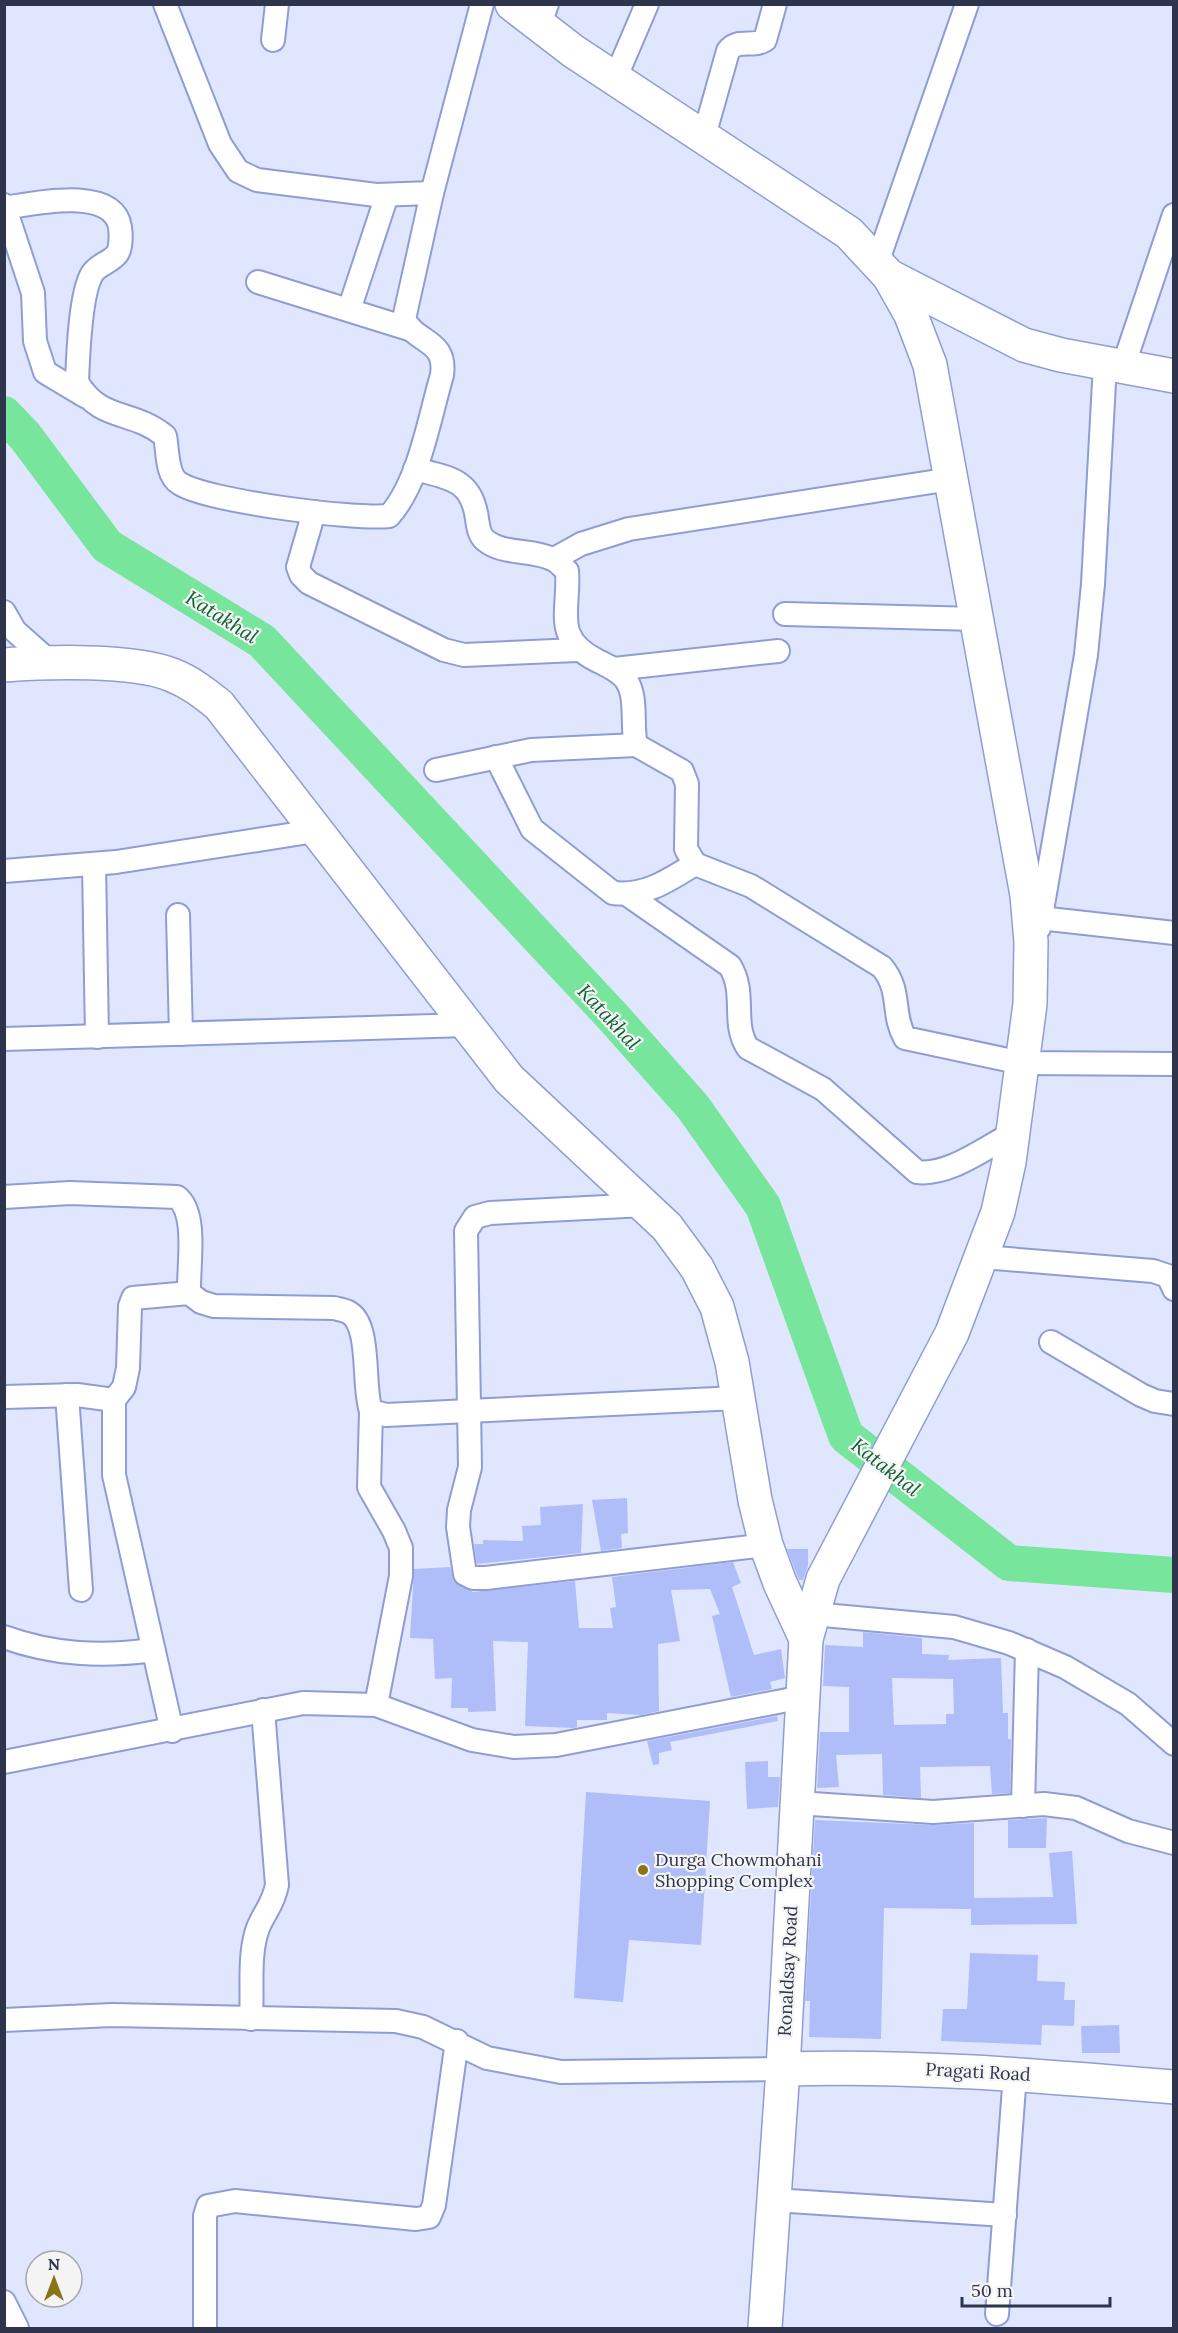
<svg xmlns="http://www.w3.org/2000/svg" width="1178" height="2333" viewBox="0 0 1178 2333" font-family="Lora,serif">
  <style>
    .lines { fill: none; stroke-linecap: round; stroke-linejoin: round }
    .river { stroke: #77e59c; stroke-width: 36 }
    .building { fill: #afbef8; fill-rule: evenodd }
    .street-casing { stroke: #8f9dd4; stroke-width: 26 }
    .secondary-casing { stroke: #8f9dd4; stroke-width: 36 }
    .street { stroke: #fff; stroke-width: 22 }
    .secondary { stroke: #fff; stroke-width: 33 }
    .poi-dot { fill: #8b7317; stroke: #f4f4f4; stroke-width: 2 }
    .labels { text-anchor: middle; stroke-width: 4.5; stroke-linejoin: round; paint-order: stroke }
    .poi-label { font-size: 18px; fill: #2e344b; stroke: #f4f4f4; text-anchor: start }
    .street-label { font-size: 18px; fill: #2e344b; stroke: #f4f4f4 }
    .water-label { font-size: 20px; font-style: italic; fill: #0c6033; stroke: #f4f4f4 }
  </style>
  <rect width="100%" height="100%" fill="#dfe6fe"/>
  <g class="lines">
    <path class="river" d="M 4,414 L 25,436 L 107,546 L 262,641 L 613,1017 L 693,1107 L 763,1206 L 846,1436 L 1009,1563 L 1174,1575"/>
  </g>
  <g class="building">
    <path d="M 627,1498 L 628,1533 L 621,1534 L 622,1548 L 601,1551 L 592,1500 Z"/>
    <path d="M 583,1504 L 581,1553 L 477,1564 L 474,1544 L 483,1544 L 483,1540 L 523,1541 L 522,1526 L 541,1525 L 540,1507 Z"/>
    <path d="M 787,1549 L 808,1549 L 808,1566 L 803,1580 L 799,1580 Z"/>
    <path d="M 733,1562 L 741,1583 L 732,1587 L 754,1655 L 781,1649 L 785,1678 L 770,1682 L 772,1689 L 731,1697 L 712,1616 L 720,1614 L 710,1589 L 671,1590 L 680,1641 L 658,1644 L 659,1711 L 641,1715 L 607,1713 L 607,1720 L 577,1720 L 577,1727 L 574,1728 L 525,1726 L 528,1642 L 493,1641 L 496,1711 L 468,1712 L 468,1708 L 451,1708 L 452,1678 L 435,1679 L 433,1639 L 410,1638 L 414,1569 L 450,1567 L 454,1582 L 473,1592 L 575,1581 L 579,1628 L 613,1628 L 610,1608 L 616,1607 L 612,1577 Z"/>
    <path d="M 863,1632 L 922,1638 L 922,1654 L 949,1655 L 948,1660 L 1001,1658 L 1003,1713 L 1008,1713 L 1008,1739 L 1011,1739 L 1010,1793 L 992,1794 L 990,1766 L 920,1767 L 921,1798 L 883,1795 L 882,1754 L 836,1755 L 839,1787 L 817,1788 L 820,1732 L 849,1732 L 849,1687 L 823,1686 L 825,1645 L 863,1647 ZM 892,1678 L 953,1679 L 954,1714 L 946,1714 L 946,1724 L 894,1725 Z"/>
    <path d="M 777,1716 L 778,1721 L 670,1742 L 672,1750 L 659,1753 L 659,1764 L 653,1765 L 647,1741 Z"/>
    <path d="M 768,1761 L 768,1777 L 780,1777 L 778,1807 L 747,1809 L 745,1762 Z"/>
    <path d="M 586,1792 L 710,1801 L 701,1945 L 629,1940 L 623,2002 L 574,1998 Z"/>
    <path d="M 1047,1818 L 1046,1848 L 1008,1848 L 1008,1820 Z"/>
    <path d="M 815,1820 L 932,1825 L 974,1823 L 974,1898 L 1053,1897 L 1049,1853 L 1072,1851 L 1077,1924 L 971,1925 L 971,1909 L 884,1908 L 881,2039 L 809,2037 L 810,2001 L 805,2001 Z"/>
    <path d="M 970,1953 L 1038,1955 L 1037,1981 L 1065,1982 L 1064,2000 L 1075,2000 L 1074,2026 L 1042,2025 L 1041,2045 L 941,2041 L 943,2009 L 967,2009 Z"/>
    <path d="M 1119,2025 L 1120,2053 L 1082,2053 L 1081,2026 Z"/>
  </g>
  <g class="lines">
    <defs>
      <g id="street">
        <path d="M 165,4 L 220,144 L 238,171 L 257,180 L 376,195 L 432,193"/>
        <path d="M 539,27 L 547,4"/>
        <path d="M 273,40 L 277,4"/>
        <path d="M 615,79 L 647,4"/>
        <path d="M 704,136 L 728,51 C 737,38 753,48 765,40 L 775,4"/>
        <path d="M 4,205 L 33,293 L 35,341 L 45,372 L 85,396"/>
        <path d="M 4,208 C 32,204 113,185 120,227 C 121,235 121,248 117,254 C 111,262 97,265 92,274 C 80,294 78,357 77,382 C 100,422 132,409 165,436 C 168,450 166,475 179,483 C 205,501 355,520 389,516 C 419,483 429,419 442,375 C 447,339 416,344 404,319 L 432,193 L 482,4"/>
        <path d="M 877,263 L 967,4"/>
        <path d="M 258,282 L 409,329"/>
        <path d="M 349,310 L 387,195"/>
        <path d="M 1123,367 L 1174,215"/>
        <path d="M 415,469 C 449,478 472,479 477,519 C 478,526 479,535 485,540 C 502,555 532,549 552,559 C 558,561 562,567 567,571 C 570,611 552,637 596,660 C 606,665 620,671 626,680 C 638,697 631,726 636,745 L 682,771 L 687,784 L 686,849 L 695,864 L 751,886 L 882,967 C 902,991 891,1013 905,1038 L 1022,1063 L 1174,1064"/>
        <path d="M 314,512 L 298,567 L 301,575 L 309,583 L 444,650 L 464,655 L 577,650"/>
        <path d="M 554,559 L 581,544 L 629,529 L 951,479"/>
        <path d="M 4,612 L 15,631 L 50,662"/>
        <path d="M 785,614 L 977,619"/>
        <path d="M 614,669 L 778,651"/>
        <path d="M 496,757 L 532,829 L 613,893 C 645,897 669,880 695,864"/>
        <path d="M 436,770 L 531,750 L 636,745"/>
        <path d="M 94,864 L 97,1037"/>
        <path d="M 4,871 L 116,862 L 315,831"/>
        <path d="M 628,895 L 730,966 C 747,994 731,1023 748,1048 L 823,1089 L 917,1172 C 949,1176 984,1148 1012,1134"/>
        <path d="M 178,915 L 181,1034"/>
        <path d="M 1040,918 L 1174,933"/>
        <path d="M 1039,928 L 1086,655 L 1093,584 L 1105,364"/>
        <path d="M 4,1039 L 467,1025"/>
        <path d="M 4,1197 L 70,1193 L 177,1197 C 198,1213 188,1267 189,1293 L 201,1302 L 214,1306 L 334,1308 C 338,1309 344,1310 348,1312 C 372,1324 362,1387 371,1411 L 386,1415 L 737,1398"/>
        <path d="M 645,1205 L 490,1213 L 475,1217 L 466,1231 L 470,1467 L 459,1510 L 458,1527 L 465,1574 L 473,1578 L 486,1578 L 766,1545"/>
        <path d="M 983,1257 L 1153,1271 L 1168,1276 L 1174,1289"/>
        <path d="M 1051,1342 L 1141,1395 L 1155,1401 L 1174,1404"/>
        <path d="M 67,1395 L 81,1590"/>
        <path d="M 4,1397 L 77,1395 L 114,1400"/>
        <path d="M 371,1411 L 369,1487 L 394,1531 L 401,1548 L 401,1576 L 376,1705"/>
        <path d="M 813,1614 L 954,1627 L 1009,1643 L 1065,1667 L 1128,1704 L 1174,1744"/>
        <path d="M 4,1637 C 54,1655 102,1657 153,1650"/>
        <path d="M 172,1731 L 114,1475 L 114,1400 L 124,1387 L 128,1368 L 130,1306 L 133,1298 L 189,1293"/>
        <path d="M 4,1762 L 303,1703 L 376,1705 L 472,1740 L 514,1747 L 556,1745 L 803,1697"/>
        <path d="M 797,1803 L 933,1812 L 1044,1804 L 1076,1808 L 1128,1831 L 1174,1843"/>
        <path d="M 1023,1806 L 1027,1650"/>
        <path d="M 251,2019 C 253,1991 248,1954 258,1928 C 265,1911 273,1905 277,1885 L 263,1710"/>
        <path d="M 4,2020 L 112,2015 L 396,2021 L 423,2027 L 487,2058 L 561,2072 L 783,2069"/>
        <path d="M 774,2200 L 1005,2215"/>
        <path d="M 4,2302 L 17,2328"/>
        <path d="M 997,2314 L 1015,2074"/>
        <path d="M 205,2328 L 205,2216 L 208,2206 L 235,2201 L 416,2219 L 429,2217 L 434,2205 L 457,2041"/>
      </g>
      <g id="secondary">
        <path d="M 512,4 L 573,51 L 849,233 L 889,276 L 911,315 L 930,365 L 1027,895 L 1031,942 L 1030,1004 L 1009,1162 L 998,1212 L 952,1333 L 823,1579 L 806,1639 L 783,2069 L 765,2328"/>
        <path d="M 889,276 L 1024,345 L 1061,355 L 1174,376"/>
        <path d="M 4,665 C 47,662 133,659 172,675 C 190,682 204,693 219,705 L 509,1079 L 667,1227 L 697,1268 L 717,1307 L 732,1362 L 755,1500 L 766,1545 L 780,1583 L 806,1639"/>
        <path d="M 783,2069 C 915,2065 1042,2076 1174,2087"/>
      </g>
    </defs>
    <use href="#street" class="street-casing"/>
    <use href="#secondary" class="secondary-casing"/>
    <use href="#street" class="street"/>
    <use href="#secondary" class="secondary"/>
  </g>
  <circle class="poi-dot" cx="643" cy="1870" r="6"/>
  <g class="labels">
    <g class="poi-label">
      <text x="655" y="1866">Durga Chowmohani<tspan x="655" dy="21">Shopping Complex</tspan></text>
    </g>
    <g class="street-label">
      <text transform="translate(788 1971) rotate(-87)" y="6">Ronaldsay Road</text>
      <text transform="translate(978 2072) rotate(3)" y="6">Pragati Road</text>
    </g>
    <g class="water-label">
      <text transform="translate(222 617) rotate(32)" y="7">Katakhal</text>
      <text transform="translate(609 1017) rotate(47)" y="7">Katakhal</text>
      <text transform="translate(886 1467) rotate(38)" y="7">Katakhal</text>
    </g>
  </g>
  <rect width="1178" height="2333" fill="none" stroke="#2e344b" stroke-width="12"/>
  <g transform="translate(54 2279)"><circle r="28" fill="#f4f4f4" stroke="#a5a7b0" stroke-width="1.5"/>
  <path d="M0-4.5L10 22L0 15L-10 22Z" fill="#8b7317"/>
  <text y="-9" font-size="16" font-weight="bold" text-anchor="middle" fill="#2e344b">N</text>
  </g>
  <path d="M962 2297v9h148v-9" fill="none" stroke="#2e344b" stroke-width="3"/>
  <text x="971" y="2297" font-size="18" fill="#2e344b" stroke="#f4f4f4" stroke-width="4.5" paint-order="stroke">50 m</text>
</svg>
